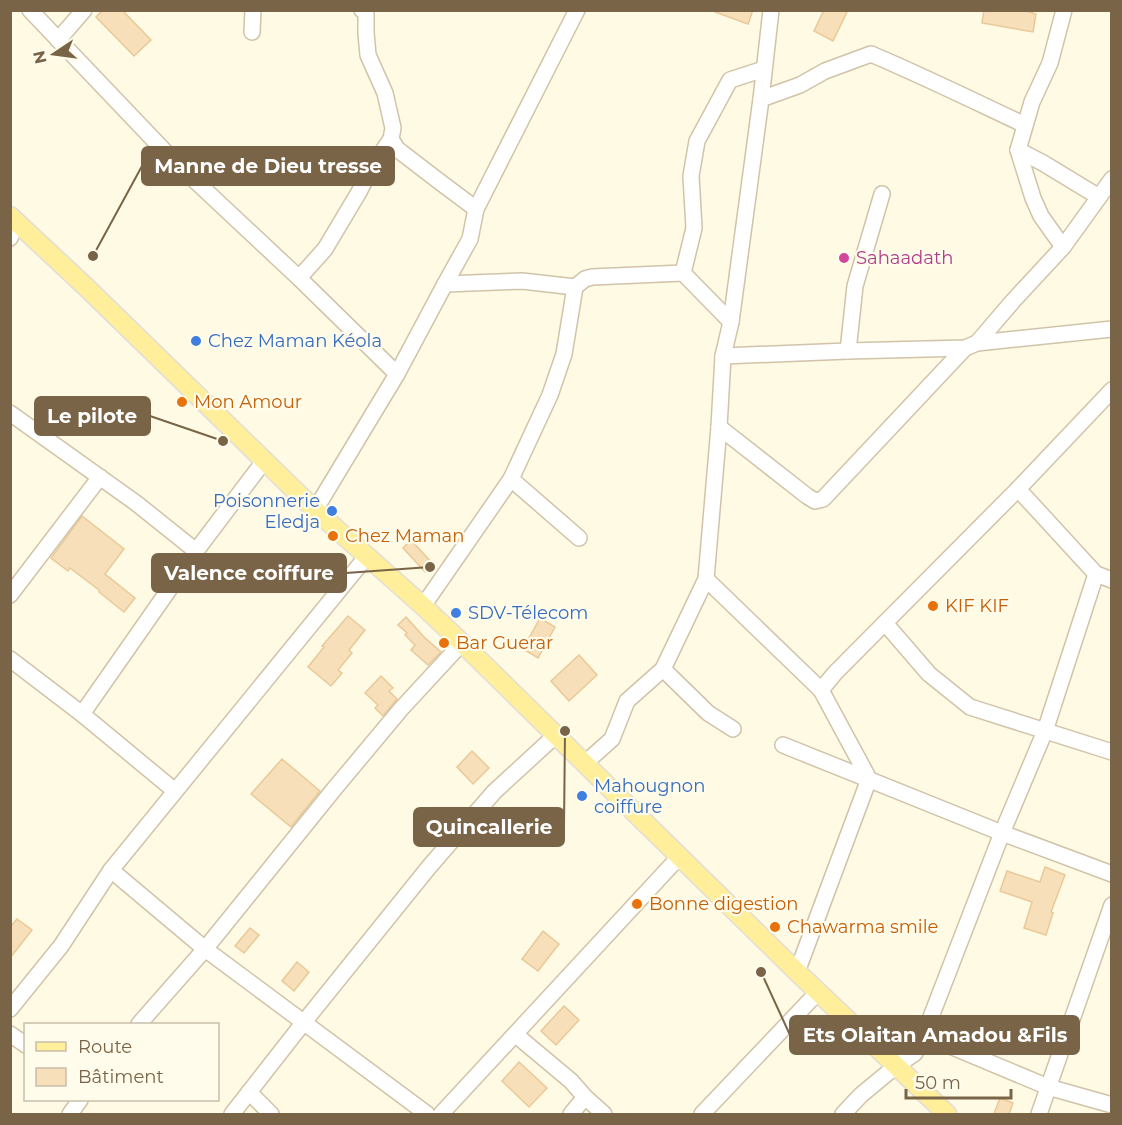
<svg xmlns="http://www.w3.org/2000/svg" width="1122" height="1125" viewBox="0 0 1122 1125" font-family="Montserrat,sans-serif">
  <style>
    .building { fill: #f6dfb9; stroke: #eac998; stroke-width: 1.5 }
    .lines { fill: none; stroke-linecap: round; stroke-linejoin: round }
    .minor-casing { stroke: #d1c3a9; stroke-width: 18 }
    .major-casing { stroke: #e2ddd7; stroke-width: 21 }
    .minor { stroke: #fff; stroke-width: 15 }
    .major { stroke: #ffef9a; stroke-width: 18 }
    .hotel-dot { fill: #d1479c; stroke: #fffcec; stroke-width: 2 }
    .shop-dot { fill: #3f7fe0; stroke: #fffcec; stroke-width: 2 }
    .food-dot { fill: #e8710a; stroke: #fffcec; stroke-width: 2 }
    .labels { text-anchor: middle; stroke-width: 4.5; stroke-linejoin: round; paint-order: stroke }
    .hotel-label { font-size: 18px; fill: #b23c85; stroke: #fffcec; text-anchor: start }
    .shop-label { font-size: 18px; fill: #366cbe; stroke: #fffcec; text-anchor: start }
    .food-label { font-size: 18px; fill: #c56008; stroke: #fffcec; text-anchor: start }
    .leader { fill: none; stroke: #796447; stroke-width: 2 }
    .callout-dot { fill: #796447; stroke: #fffcec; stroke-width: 2 }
    .callout { fill: #796447; stroke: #796447; stroke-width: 2 }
    .callout-label { font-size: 20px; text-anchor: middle; font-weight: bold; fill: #fff }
  </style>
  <rect width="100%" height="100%" fill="#fefae4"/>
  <g class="building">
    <path d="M 103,10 L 122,10 L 151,40 L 134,56 L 96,17 Z"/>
    <path d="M 715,10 L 753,10 L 748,24 L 715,12 Z"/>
    <path d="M 824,10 L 848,10 L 833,41 L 814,31 Z"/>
    <path d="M 984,10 L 1023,10 L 1036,14 L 1033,32 L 982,23 Z"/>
    <path d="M 82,516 L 124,549 L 105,574 L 135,598 L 124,612 L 99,592 L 99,590 L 70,568 L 68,571 L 51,558 Z"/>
    <path d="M 411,540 L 433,564 L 425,572 L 403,548 Z"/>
    <path d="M 348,616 L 365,630 L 349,650 L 352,653 L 338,670 L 342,673 L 331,686 L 308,667 L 324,647 L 322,646 Z"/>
    <path d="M 406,617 L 424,637 L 441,652 L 428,665 L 411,650 L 415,645 L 405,635 L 407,633 L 398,625 Z"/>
    <path d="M 540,618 L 555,627 L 538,658 L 523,649 Z"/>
    <path d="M 579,655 L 597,675 L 569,701 L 551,681 Z"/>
    <path d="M 381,676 L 393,688 L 389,691 L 397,699 L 383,716 L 375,708 L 378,705 L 365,693 Z"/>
    <path d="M 472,751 L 489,768 L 473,784 L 457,767 Z"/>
    <path d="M 282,759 L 320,791 L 291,827 L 251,794 Z"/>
    <path d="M 1045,867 L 1065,875 L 1051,912 L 1053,913 L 1046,935 L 1024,928 L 1032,902 L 1000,891 L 1007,871 L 1040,882 Z"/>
    <path d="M 17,919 L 32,930 L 10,958 L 10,927 Z"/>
    <path d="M 250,928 L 259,935 L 244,953 L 235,946 Z"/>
    <path d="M 543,931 L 559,944 L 538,971 L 522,959 Z"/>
    <path d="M 297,962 L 309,972 L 294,991 L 282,981 Z"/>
    <path d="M 564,1006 L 579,1020 L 556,1045 L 541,1031 Z"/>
    <path d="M 519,1062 L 547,1088 L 529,1107 L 502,1081 Z"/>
    <path d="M 1000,1098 L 1013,1103 L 1009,1114 L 994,1114 Z"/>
  </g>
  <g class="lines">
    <defs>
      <g id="minor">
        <path d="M 30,10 L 173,160 L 299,278 L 397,374"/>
        <path d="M 362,10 L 366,11 L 366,33 L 368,55 L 385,93 L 393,128 L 391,139 L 397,149 L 440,182 L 476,209"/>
        <path d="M 252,32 L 253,10"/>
        <path d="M 58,40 L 84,10"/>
        <path d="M 761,99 L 771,10"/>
        <path d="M 1018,150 L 1043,163 L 1099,197"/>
        <path d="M 10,238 L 16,222"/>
        <path d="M 1063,247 L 1041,216 L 1033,198 L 1018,150 L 1032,102 L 1050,63 L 1064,10"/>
        <path d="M 683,273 L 694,228 L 691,176 L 697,141 L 730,80 L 764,69"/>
        <path d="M 299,278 L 325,249 L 359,192 L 371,168 L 391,139"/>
        <path d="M 445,284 L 522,281 L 575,287 L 585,279 L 592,277 L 683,273 L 731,322 L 723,356 L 848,351 L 965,348 L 977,343 L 1112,329"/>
        <path d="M 731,322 L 761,99 L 800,85 L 825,71 L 871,54 C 923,76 974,101 1025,125"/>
        <path d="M 977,343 L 1013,301 L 1063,247 L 1112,179"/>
        <path d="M 848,351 L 855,286 L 882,194"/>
        <path d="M 10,413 L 136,503 L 196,551"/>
        <path d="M 719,427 L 807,496 L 815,501 L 823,499 L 965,348"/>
        <path d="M 511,479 L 579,538"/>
        <path d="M 1018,489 L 1096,574 L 1112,580"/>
        <path d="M 315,510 L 397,374 L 445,284 L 470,239 L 476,209 L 577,10"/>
        <path d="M 706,579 L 821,690 L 835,673 L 1018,489 L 1112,390"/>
        <path d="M 10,595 L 100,477"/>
        <path d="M 423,606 L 511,479 L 550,395 L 564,354 L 575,287"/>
        <path d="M 885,623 L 929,674 L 970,707 L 1112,752"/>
        <path d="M 10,659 L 82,714 L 175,791"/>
        <path d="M 663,669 L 708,713 L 733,729"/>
        <path d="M 82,714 L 196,551 L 264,461"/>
        <path d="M 783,745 L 1002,833 L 1112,874"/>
        <path d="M 584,764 L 612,739 L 627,701 L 663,669 L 706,579 L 719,427 L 723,356"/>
        <path d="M 111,870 L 205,949 L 427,1114"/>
        <path d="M 797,972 L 869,779 L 821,690"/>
        <path d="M 10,1009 L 61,946 L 111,870 L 367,556"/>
        <path d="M 139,1024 L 205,949 L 335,788 L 401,709 L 462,643"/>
        <path d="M 10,1034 L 26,1045"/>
        <path d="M 516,1035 L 571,1081 L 585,1097 L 604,1114"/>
        <path d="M 924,1035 L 1048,1087 L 1112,1105"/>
        <path d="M 249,1092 L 271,1114"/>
        <path d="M 70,1114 L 80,1100"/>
        <path d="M 232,1114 L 304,1022 L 429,867 L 494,792 L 556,735"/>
        <path d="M 441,1114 L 680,856"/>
        <path d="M 571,1114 L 585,1097"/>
        <path d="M 702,1114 L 818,992"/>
        <path d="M 843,1114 L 861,1095 L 896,1066 L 915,1053 L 924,1035 L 1002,833 L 1045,731 L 1096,574"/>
        <path d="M 1039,1114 L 1112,905"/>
      </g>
      <path id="major" d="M 10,216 L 86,287 L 315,510 L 423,606 L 462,643 L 797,972 L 947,1114"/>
    </defs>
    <use href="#minor" class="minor-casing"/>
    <use href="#major" class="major-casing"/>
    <use href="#minor" class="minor"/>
    <use href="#major" class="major"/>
  </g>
  <circle class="hotel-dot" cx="844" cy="258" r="6"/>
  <g class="shop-dot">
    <circle cx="196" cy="341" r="6"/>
    <circle cx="332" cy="511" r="6"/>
    <circle cx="456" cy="613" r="6"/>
    <circle cx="582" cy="796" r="6"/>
  </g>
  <g class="food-dot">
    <circle cx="182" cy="402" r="6"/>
    <circle cx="333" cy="536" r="6"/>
    <circle cx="933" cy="606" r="6"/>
    <circle cx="444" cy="643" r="6"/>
    <circle cx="637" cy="904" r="6"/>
    <circle cx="775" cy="927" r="6"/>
  </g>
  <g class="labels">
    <g class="hotel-label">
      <text x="856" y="264">Sahaadath</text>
    </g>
    <g class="shop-label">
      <text x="208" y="347">Chez Maman Kéola</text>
      <text x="320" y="507" text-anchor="end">Poisonnerie<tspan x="320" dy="21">Eledja</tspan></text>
      <text x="468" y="619">SDV-Télecom</text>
      <text x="594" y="792">Mahougnon<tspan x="594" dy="21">coiffure</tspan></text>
    </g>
    <g class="food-label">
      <text x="194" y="408">Mon Amour</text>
      <text x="345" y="542">Chez Maman</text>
      <text x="945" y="612">KIF KIF</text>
      <text x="456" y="649">Bar Guerar</text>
      <text x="649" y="910">Bonne digestion</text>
      <text x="787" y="933">Chawarma smile</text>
    </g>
  </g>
  <path class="leader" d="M93 256L142 166M223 441L150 416M430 567L346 573M565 731L564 827M761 972L790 1035"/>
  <g class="callout-dot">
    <circle cx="93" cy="256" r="6"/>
    <circle cx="223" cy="441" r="6"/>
    <circle cx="430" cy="567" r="6"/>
    <circle cx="565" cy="731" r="6"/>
    <circle cx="761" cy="972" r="6"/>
  </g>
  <g class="callout">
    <rect x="142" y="147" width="252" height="38" rx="6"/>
    <rect x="35" y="397" width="115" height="38" rx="6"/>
    <rect x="152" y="554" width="194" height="38" rx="6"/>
    <rect x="414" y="808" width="150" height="38" rx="6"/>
    <rect x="790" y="1016" width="289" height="38" rx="6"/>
  </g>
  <g class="callout-label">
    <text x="268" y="173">Manne de Dieu tresse</text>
    <text x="92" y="423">Le pilote</text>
    <text x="249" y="580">Valence coiffure</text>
    <text x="489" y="834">Quincallerie</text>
    <text x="935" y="1042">Ets Olaitan Amadou &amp;Fils</text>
  </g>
  <rect width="1122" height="1125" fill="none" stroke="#796447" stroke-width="24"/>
  <rect x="24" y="1023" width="195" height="78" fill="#fffcec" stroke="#c9bfaa" stroke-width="1.5"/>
  <rect x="36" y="1042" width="30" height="9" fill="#ffef9a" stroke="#c9bfaa" stroke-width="1.5"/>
  <text x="78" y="1053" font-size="18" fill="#796447">Route</text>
  <rect x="36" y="1068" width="30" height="18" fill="#f6dfb9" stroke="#c9bfaa" stroke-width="1.5"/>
  <text x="78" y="1083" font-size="18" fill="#796447">Bâtiment</text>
  <g transform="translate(54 54) rotate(257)" stroke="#fffcec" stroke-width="4.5" paint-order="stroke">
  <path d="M0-4.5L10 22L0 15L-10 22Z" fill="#796447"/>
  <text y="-9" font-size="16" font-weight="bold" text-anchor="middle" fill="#796447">N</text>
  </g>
  <path d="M906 1089v9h105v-9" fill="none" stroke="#796447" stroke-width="3"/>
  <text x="915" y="1089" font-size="18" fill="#796447" stroke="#fffcec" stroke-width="4.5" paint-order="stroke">50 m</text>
</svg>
